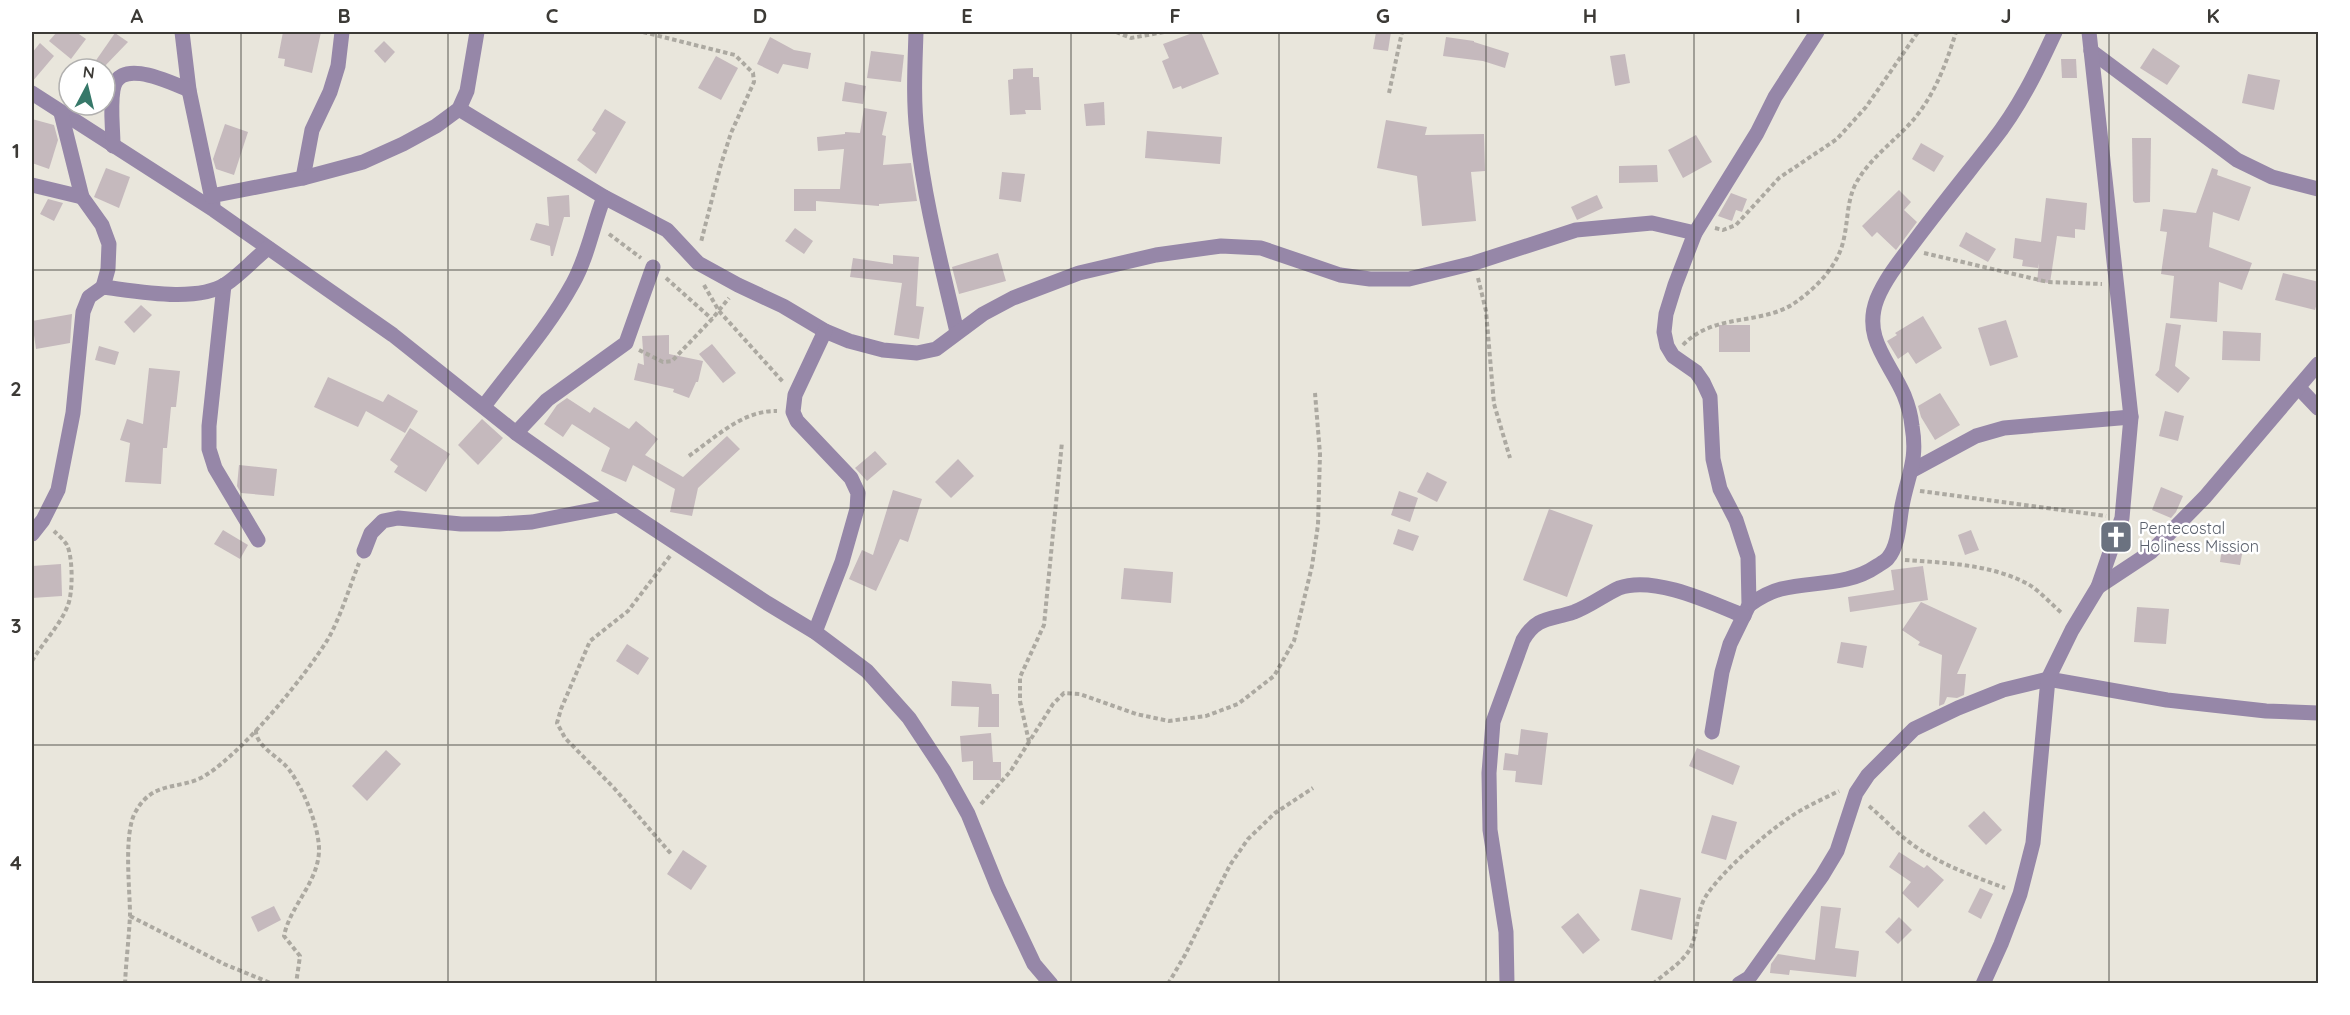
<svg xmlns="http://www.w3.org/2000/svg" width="2350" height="1015" viewBox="0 0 2350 1015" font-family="Quicksand,sans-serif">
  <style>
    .building { fill: #c5b9bd }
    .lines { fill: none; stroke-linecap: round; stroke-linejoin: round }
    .path { stroke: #aca9a1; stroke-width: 4; stroke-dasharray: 4.5 3; stroke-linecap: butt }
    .minor { stroke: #9687a8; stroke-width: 15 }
    .grid { fill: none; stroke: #3c3a36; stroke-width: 1.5; stroke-opacity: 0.55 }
    .labels { text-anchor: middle; stroke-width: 5; stroke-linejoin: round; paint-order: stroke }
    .worship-label { font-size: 16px; fill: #5b616d; stroke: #fff; text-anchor: start }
    .neatline { fill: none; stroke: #3c3a36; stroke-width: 2 }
    .grid-label { font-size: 20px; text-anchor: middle; font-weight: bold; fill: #3c3a36 }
  </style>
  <rect width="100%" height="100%" fill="#e9e6dc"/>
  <g class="building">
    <path d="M 57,32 L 76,32 L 86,39 L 71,59 L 49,41 Z"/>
    <path d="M 283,32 L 321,32 L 312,73 L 284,66 L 285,59 L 278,58 Z"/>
    <path d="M 1195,32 L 1201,32 L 1219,74 L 1182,89 L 1181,86 L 1173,89 L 1162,61 L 1169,58 L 1163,44 Z"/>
    <path d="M 1376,32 L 1391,32 L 1388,51 L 1373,49 Z"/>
    <path d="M 115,33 L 128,42 L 102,69 L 90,69 Z"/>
    <path d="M 770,37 L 794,50 L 811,53 L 808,69 L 783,64 L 778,74 L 757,64 Z"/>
    <path d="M 1446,37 L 1474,41 L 1474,42 L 1509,53 L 1505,68 L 1483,61 L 1443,56 Z"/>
    <path d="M 384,41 L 395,52 L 385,63 L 374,51 Z"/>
    <path d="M 40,43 L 54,56 L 32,82 L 32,53 Z"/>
    <path d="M 2153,48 L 2180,66 L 2167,85 L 2140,68 Z"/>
    <path d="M 871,51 L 904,55 L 901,82 L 867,78 Z"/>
    <path d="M 1625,54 L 1630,83 L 1615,86 L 1610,56 Z"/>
    <path d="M 716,56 L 738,68 L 721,100 L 698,88 Z"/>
    <path d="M 2061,59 L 2076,59 L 2077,78 L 2062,78 Z"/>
    <path d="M 1033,68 L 1033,77 L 1039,77 L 1041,110 L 1025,110 L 1026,114 L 1010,115 L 1008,80 L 1013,79 L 1013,69 Z"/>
    <path d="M 2248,74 L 2280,80 L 2274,110 L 2242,103 Z"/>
    <path d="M 845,82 L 866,86 L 863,104 L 842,101 Z"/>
    <path d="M 1104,102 L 1105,125 L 1086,126 L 1084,104 Z"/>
    <path d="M 864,108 L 887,112 L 882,135 L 886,136 L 883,165 L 911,163 L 917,201 L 879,204 L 879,206 L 816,201 L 816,211 L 794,211 L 794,189 L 840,189 L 844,149 L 818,151 L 817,137 L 845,134 L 845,132 L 860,133 Z"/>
    <path d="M 605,109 L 626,122 L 596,174 L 577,160 L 596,133 L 592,130 Z"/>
    <path d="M 32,119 L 54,125 L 58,140 L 49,169 L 32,163 Z"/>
    <path d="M 1386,120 L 1427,127 L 1425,135 L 1484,134 L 1485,171 L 1471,172 L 1476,221 L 1422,226 L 1417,176 L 1377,168 Z"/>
    <path d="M 225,124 L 248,132 L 234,175 L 216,169 L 213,159 Z"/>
    <path d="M 1147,131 L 1222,137 L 1220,164 L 1145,158 Z"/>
    <path d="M 1696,135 L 1712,162 L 1683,178 L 1668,150 Z"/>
    <path d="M 2132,138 L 2151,138 L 2150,202 L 2135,203 L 2133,201 Z"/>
    <path d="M 1921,143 L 1944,156 L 1934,172 L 1912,159 Z"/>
    <path d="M 1657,165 L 1658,182 L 1619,183 L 1619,166 Z"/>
    <path d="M 106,168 L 130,177 L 119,208 L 94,197 Z"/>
    <path d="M 2212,168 L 2218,170 L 2217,175 L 2251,187 L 2239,221 L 2213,212 L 2209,247 L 2252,263 L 2242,290 L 2219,282 L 2217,322 L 2170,318 L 2174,276 L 2161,274 L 2167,232 L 2160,231 L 2163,209 L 2196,213 Z"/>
    <path d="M 1002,172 L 1025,174 L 1021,202 L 999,199 Z"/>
    <path d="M 1899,190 L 1911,202 L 1904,210 L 1917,222 L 1896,250 L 1877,232 L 1872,237 L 1862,226 Z"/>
    <path d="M 1731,193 L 1747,199 L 1742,212 L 1736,210 L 1732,221 L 1718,216 Z"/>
    <path d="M 569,195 L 570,217 L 564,217 L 553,256 L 551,256 L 550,246 L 530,240 L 536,223 L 549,226 L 547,197 Z"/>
    <path d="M 1597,195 L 1603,208 L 1577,220 L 1571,207 Z"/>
    <path d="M 2046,198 L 2087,203 L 2085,230 L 2075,229 L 2075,238 L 2057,236 L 2050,283 L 2037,282 L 2039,263 L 2038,268 L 2022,266 L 2023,260 L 2013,258 L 2015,238 L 2041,242 Z"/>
    <path d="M 48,199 L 63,203 L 54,221 L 40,214 Z"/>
    <path d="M 795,228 L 813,241 L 804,254 L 785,241 Z"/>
    <path d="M 1966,232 L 1996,249 L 1988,262 L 1959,246 Z"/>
    <path d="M 998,253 L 1006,281 L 959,294 L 952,267 Z"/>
    <path d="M 893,255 L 919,257 L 916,306 L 924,307 L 919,339 L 894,335 L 902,283 L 850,277 L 853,258 L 893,264 Z"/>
    <path d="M 2283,273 L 2319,282 L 2319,296 L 2315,310 L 2275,300 Z"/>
    <path d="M 141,305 L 152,315 L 134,333 L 124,322 Z"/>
    <path d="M 72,314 L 70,343 L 36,349 L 32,321 Z"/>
    <path d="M 1923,316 L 1942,348 L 1916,364 L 1908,352 L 1898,359 L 1887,341 L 1897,335 L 1895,333 Z"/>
    <path d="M 2006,320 L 2018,357 L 1990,366 L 1978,328 Z"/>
    <path d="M 2166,323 L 2181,325 L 2175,366 L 2190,378 L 2178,393 L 2155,375 L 2159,370 Z"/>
    <rect x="1719" y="325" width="31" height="27"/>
    <path d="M 2223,331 L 2261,333 L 2260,361 L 2222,360 Z"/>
    <path d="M 669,335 L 669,354 L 703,361 L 698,382 L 696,382 L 689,398 L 673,392 L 674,389 L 634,380 L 638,363 L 644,365 L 642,336 Z"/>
    <path d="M 712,344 L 736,373 L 723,383 L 699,354 Z"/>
    <path d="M 99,346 L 119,352 L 115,365 L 95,360 Z"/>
    <path d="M 149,368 L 180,371 L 176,407 L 171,407 L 167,448 L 163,448 L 161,484 L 125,482 L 130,443 L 120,440 L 127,419 L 143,424 Z"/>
    <path d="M 328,377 L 383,402 L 388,394 L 418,411 L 405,433 L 366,411 L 358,427 L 314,407 Z"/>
    <path d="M 1940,393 L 1960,425 L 1935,440 L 1921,417 L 1918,406 Z"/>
    <path d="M 567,398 L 590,413 L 594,407 L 629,429 L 636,421 L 658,439 L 645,455 L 683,477 L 727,436 L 740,449 L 698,488 L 692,516 L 670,512 L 675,489 L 633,465 L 626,482 L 601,471 L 610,448 L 572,424 L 563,437 L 544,424 L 557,405 Z"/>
    <path d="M 2165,411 L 2184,416 L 2178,441 L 2159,436 Z"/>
    <path d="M 482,419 L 503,438 L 478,465 L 458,445 Z"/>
    <path d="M 410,428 L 450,454 L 426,492 L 394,472 L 398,466 L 390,460 Z"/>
    <path d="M 875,451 L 887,464 L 867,481 L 855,468 Z"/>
    <path d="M 958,459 L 974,476 L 951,498 L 935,482 Z"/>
    <path d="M 239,465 L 277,469 L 274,496 L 241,493 L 237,486 Z"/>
    <path d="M 1427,472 L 1447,482 L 1437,502 L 1417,492 Z"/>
    <path d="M 2161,487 L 2183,496 L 2176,512 L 2171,518 L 2152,510 Z"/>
    <path d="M 893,490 L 922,499 L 908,542 L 900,539 L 876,591 L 849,579 L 862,550 L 873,555 Z"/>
    <path d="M 1399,491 L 1418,498 L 1410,522 L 1391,515 Z"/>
    <path d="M 1549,509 L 1593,525 L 1567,597 L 1523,580 Z"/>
    <path d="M 1398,529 L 1419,536 L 1413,551 L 1393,544 Z"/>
    <path d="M 223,530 L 248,545 L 240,559 L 214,544 Z"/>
    <path d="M 1971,530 L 1979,550 L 1965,555 L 1958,535 Z"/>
    <path d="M 2223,541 L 2244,544 L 2240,565 L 2220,562 Z"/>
    <path d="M 61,564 L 62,596 L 32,598 L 32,566 Z"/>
    <path d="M 1923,566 L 1928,600 L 1850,612 L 1848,597 L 1894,590 L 1891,570 Z"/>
    <path d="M 1124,568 L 1173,572 L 1171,603 L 1121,599 Z"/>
    <path d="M 1921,602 L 1977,628 L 1957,674 L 1966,674 L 1964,695 L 1957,698 L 1947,697 L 1944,704 L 1939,706 L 1942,655 L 1918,645 L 1920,642 L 1902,630 Z"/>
    <path d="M 2137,607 L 2169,609 L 2166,644 L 2134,642 Z"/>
    <path d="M 1841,642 L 1867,646 L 1863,668 L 1837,663 Z"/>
    <path d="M 627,644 L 649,658 L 638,675 L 616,661 Z"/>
    <path d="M 952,681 L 991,684 L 992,694 L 999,694 L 999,727 L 978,727 L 979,707 L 951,706 Z"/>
    <path d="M 1521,729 L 1548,733 L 1542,785 L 1515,782 L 1516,771 L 1503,770 L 1505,753 L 1518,755 Z"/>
    <path d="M 991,733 L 993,762 L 1001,762 L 1001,780 L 973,780 L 973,761 L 962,762 L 960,736 Z"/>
    <path d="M 1697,748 L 1740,766 L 1733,785 L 1689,766 Z"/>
    <path d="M 386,750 L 401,764 L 367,801 L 352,786 Z"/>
    <path d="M 1984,811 L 2002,830 L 1986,845 L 1968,826 Z"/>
    <path d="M 1712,815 L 1737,822 L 1726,860 L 1701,853 Z"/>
    <path d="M 683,850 L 707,866 L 691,890 L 667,874 Z"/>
    <path d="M 1899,852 L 1924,868 L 1927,865 L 1944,880 L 1918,908 L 1902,893 L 1911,882 L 1889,867 Z"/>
    <path d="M 1980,888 L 1993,894 L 1981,919 L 1968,912 Z"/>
    <path d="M 1640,889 L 1681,898 L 1672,940 L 1631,930 Z"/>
    <path d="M 274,906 L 281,920 L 258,932 L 251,917 Z"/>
    <path d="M 1821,906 L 1841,908 L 1835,948 L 1859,951 L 1856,977 L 1790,970 L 1789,975 L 1770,973 L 1771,964 L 1778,954 L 1815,960 Z"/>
    <path d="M 1578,913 L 1600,940 L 1583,954 L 1561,927 Z"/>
    <path d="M 1899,917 L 1912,930 L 1898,944 L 1885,932 Z"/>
  </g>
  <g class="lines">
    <g class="path">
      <path d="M 643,32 L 735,55 L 753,73 L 754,82 L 731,133 L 721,164 L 701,242"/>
      <path d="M 1116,32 L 1131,38 L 1164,32"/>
      <path d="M 1389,93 L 1402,32"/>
      <path d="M 1715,228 L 1723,230 L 1736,225 L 1779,178 L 1837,139 L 1866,107 L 1918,32"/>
      <path d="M 609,234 L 641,258"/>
      <path d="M 1924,253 L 2048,282 L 2102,284"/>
      <path d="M 666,278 L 712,319"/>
      <path d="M 1478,278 L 1486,311 L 1494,404 L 1510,458"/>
      <path d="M 704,285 L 719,311 L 784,383"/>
      <path d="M 1683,345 C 1714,312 1763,326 1796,302 C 1817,287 1839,265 1844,238 C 1848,220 1847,202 1855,185 C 1870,156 1899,139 1918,114 C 1937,89 1947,61 1956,32"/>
      <path d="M 639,350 L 663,362 L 672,361 L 712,319 L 729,298"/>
      <path d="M 689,456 C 716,437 743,410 777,411"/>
      <path d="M 1920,491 L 2106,516"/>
      <path d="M 670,556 L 628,611 L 590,641 L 561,709 L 557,723 L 565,738 L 614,788 L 672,855"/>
      <path d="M 1905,560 C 1946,563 1990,564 2028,584 C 2040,591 2052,605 2063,614"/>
      <path d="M 32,661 C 43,642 60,626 68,605 C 73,592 73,558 67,545 C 64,540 58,535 54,531"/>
      <path d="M 256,730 C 255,747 282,758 290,771 C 304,790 320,829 319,852 C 317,884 290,906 284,936 L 300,956 L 296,984"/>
      <path d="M 1029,742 L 1020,701 L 1020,677 L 1044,625 L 1062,442"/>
      <path d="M 981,804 L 1010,772 L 1053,704 L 1064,693 L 1080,694 L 1136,714 L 1169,721 L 1206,716 L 1238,704 L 1274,676 L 1294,641 L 1312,566 L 1318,525 L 1320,454 L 1315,393"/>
      <path d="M 1869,806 C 1881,816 1892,828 1904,838 C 1933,862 1970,875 2005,888"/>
      <path d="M 130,916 L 224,964 L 273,984"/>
      <path d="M 125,984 C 126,961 129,938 130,915 C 130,889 123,832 136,811 C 154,779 181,791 206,775 C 243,752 305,677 328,639 C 341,616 349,588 359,563"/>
      <path d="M 1168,984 L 1185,955 L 1230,865 L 1248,839 L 1275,813 L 1313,788"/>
      <path d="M 1653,984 C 1665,973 1682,963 1690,949 C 1698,934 1696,912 1706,896 C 1723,870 1765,834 1790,817 C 1805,807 1823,799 1839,791"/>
    </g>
    <g class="minor">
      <path d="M 182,32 L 189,90 L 213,204"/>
      <path d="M 916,32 C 915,65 913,99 917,133 C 924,200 942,267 957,332"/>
      <path d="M 2091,51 L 2237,160 L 2272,177 L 2318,189"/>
      <path d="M 32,93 L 214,210 L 393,335 L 516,433 L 618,505 L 767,603 L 815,632 L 867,671 L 909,718 L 944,771 L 968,814 L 998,888 L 1034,964 L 1051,984"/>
      <path d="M 459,109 L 604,197 L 667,230 L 698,263 L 738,285 L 783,306 L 825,331 L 849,341 L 883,350 L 917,353 L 936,349 L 983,314 L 1013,298 L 1079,273 L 1156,255 L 1221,246 L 1261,248 L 1340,275 L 1370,279 L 1409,279 L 1474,263 L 1576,230 L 1652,223 L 1695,233"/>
      <path d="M 61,113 L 82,197 L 102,225 L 109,244 L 108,269 L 103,287"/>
      <path d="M 113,146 C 113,128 110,108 113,90 C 118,56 171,83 189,90"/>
      <path d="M 303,178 L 312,130 L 330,92 L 338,66 L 342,32"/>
      <path d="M 32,185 L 82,197"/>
      <path d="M 211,196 L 303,178 L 363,162 L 403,144 L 436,126 L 459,109 L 467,91 L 477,32"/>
      <path d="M 224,285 L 209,426 L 209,449 L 215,468 L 258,540"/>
      <path d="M 2299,388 L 2318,408"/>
      <path d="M 484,406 C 514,366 549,327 573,283 C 588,256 593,225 604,197"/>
      <path d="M 516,433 L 547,400 L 626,343 L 653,267"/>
      <path d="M 1913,470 L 1976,436 L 2004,428 L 2131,417"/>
      <path d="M 32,534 L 43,520 L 58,490 L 73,413 L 83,312 L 89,297 L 103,287 C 136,291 197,303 226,284 C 241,274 254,259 268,248"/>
      <path d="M 364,551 L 371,533 L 383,521 L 398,518 L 461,524 L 499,524 L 532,522 L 618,505"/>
      <path d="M 2098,587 L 2151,552 L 2205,497 L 2318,364"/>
      <path d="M 1749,605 C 1759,598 1769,592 1781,589 C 1814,581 1848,586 1877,566 C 1880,564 1886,561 1888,558 C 1899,545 1899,522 1902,506 C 1908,474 1918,461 1912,426 C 1911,416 1908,405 1904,395 C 1890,362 1862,338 1877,299 C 1886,277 1903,257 1917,238 C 1941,206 1967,174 1992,142 C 2019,108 2037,71 2055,32"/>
      <path d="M 815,632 L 842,562 L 857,509 L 858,493 L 851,478 L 797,421 L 793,412 L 795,395 L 825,331"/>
      <path d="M 1712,732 L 1722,672 L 1730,644 L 1749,605 L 1748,557 L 1736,520 L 1720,489 L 1713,459 L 1710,397 L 1703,382 L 1696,372 L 1673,356 L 1667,346 L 1664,332 L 1666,314 L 1675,285 L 1695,233 L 1757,133 L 1775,97 L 1817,32"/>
      <path d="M 1507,984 L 1506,932 L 1490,830 L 1489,773 L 1493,722 L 1523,640 C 1537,616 1551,620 1574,612 C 1590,606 1604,595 1619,588 C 1654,575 1712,603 1744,616"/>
      <path d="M 1739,984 L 1749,978 L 1822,876 L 1837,851 L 1856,793 L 1868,775 L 1914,729 L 1958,708 L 2003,690 L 2048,679 L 2167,700 L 2266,711 L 2318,713"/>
      <path d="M 1983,984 L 2001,944 L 2020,894 L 2033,843 L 2048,679 L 2072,630 L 2098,587 L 2122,518 L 2131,417 L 2089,32"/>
    </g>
  </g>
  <path class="grid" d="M 241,32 L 241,984M 448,32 L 448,984M 656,32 L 656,984M 864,32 L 864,984M 1071,32 L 1071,984M 1279,32 L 1279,984M 1486,32 L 1486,984M 1694,32 L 1694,984M 1902,32 L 1902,984M 2109,32 L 2109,984M 32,270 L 2318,270M 32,508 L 2318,508M 32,745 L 2318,745"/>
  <defs>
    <symbol id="church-square" viewBox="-11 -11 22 22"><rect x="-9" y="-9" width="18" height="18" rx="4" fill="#6b7280" stroke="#fff"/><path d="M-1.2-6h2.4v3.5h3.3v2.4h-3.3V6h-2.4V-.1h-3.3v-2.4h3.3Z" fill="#fff"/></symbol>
  </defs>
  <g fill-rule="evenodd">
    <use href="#church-square" x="2097" y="518" width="38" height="38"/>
  </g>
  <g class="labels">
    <g class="worship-label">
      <text x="2139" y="534">Pentecostal<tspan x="2139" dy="18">Holiness Mission</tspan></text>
    </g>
  </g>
  <rect width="2350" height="1015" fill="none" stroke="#ffffff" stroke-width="66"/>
  <g transform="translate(87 87) rotate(7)"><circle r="28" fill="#ffffff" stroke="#b1b0af" stroke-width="1.5"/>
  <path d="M0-4.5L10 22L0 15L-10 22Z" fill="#367869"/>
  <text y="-9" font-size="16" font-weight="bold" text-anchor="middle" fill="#3c3a36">N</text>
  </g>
  <rect x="33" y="33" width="2284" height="949" class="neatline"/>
  <g class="grid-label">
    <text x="137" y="23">A</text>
    <text x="344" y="23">B</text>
    <text x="552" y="23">C</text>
    <text x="760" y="23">D</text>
    <text x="967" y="23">E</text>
    <text x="1175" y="23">F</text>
    <text x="1383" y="23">G</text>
    <text x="1590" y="23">H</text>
    <text x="1798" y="23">I</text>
    <text x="2006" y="23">J</text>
    <text x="2213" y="23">K</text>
    <text x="16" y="158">1</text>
    <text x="16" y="396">2</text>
    <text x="16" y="633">3</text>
    <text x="16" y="870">4</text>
  </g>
</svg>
